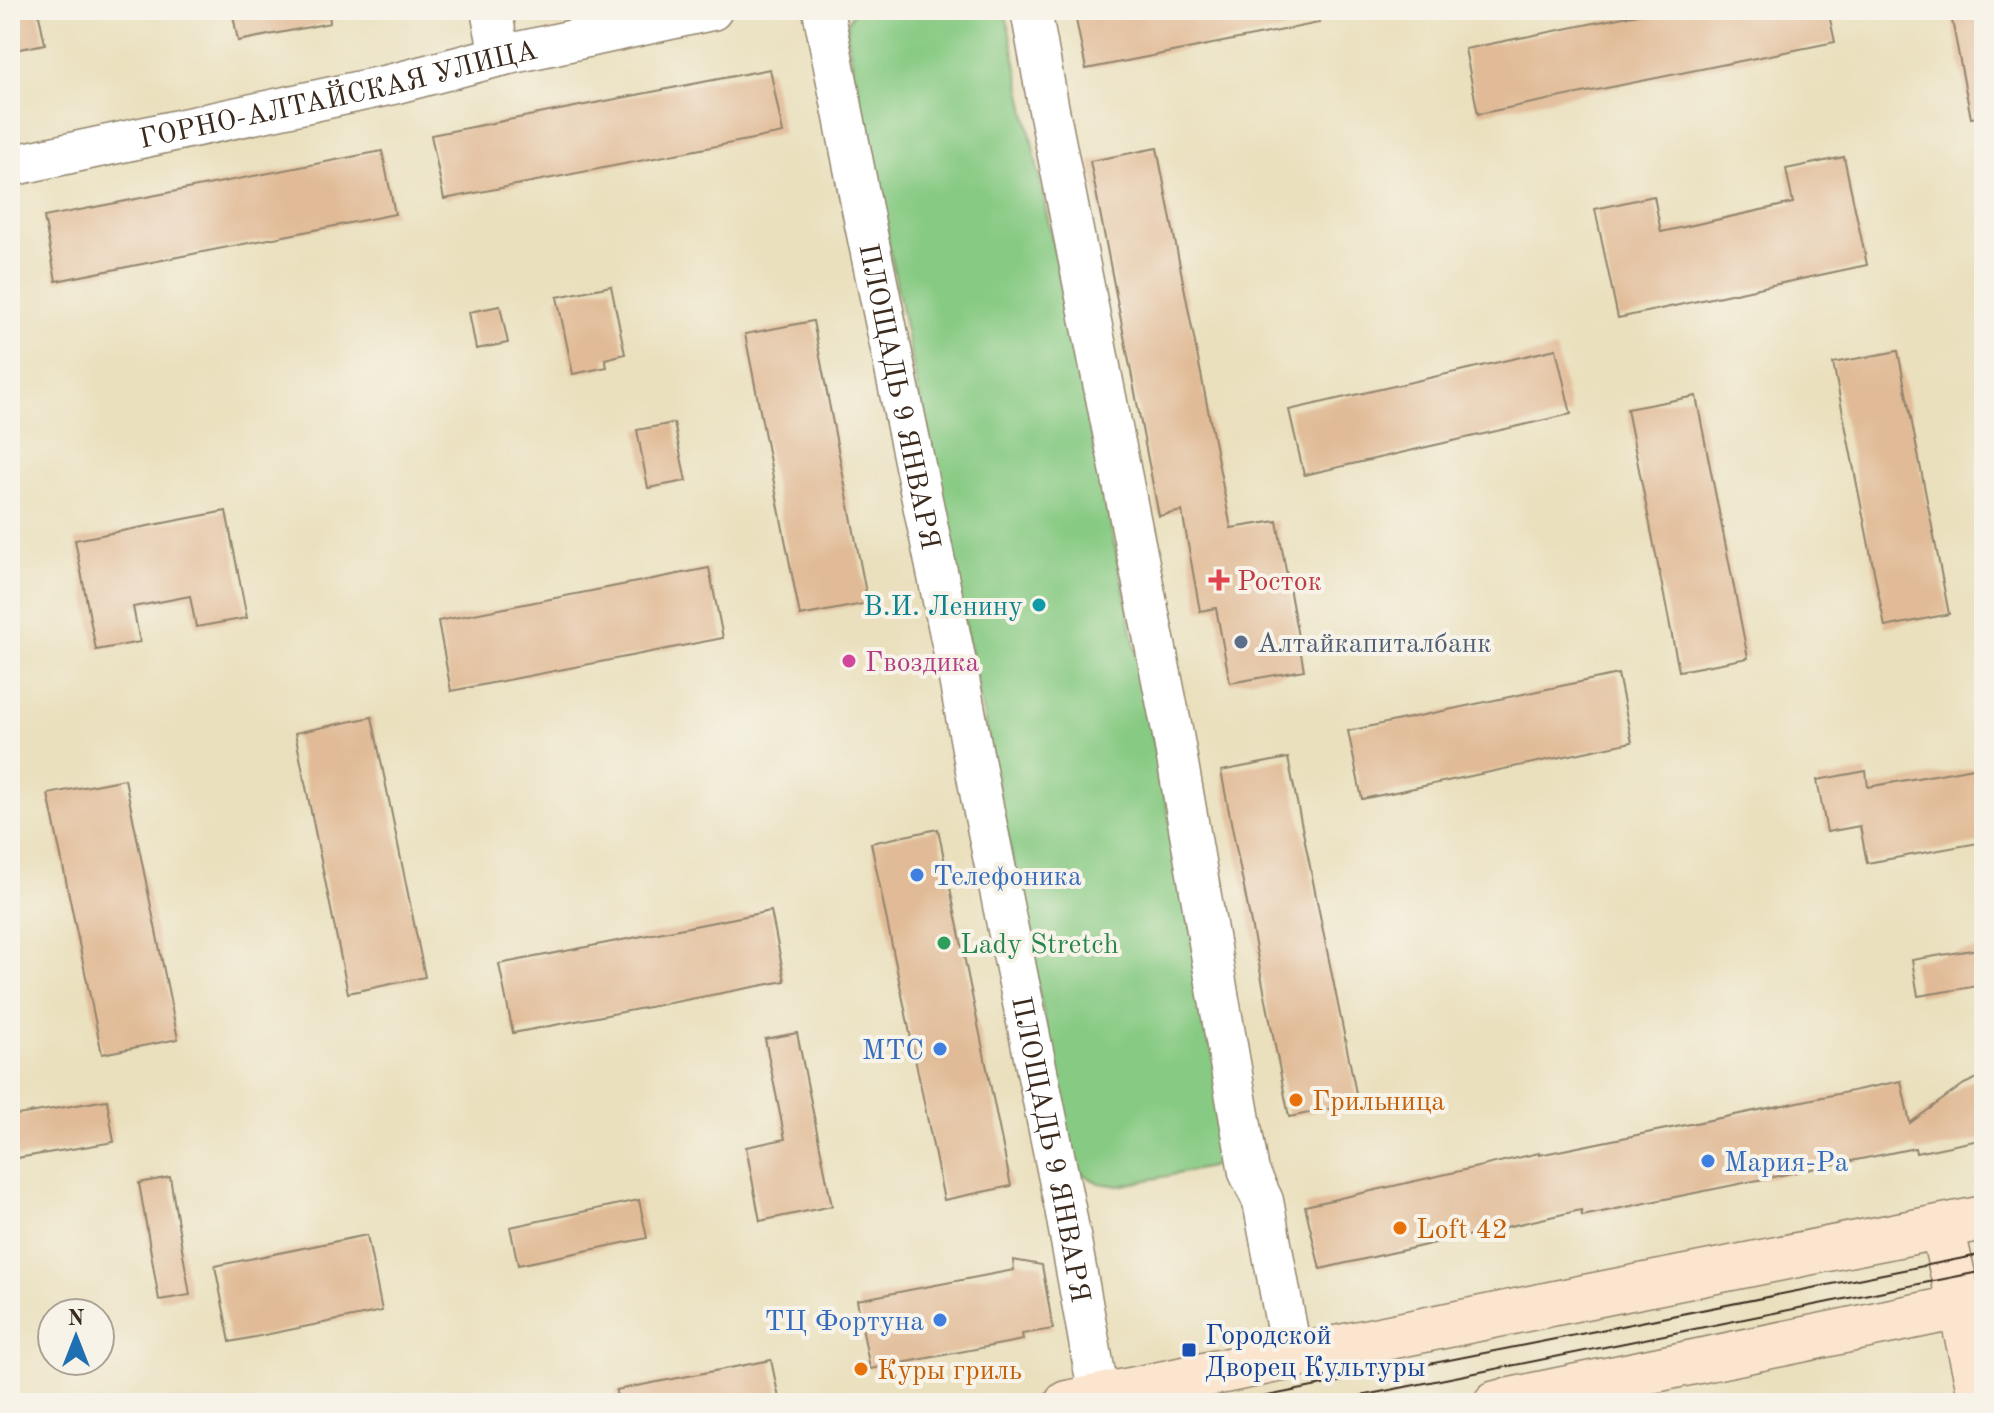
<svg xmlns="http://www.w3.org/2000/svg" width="1994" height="1413" viewBox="0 0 1994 1413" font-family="'Old Standard TT',serif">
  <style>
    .green { fill: #87ca83; stroke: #617a50; stroke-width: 2 }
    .building { fill: #e1bb97 }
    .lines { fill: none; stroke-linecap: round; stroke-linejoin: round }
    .street-casing { stroke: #92856e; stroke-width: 43 }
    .secondary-casing { stroke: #92856e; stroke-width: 47 }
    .street { stroke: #fff; stroke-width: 40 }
    .secondary { stroke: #fbe5cf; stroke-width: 44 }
    .tram { stroke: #3b2a1e; stroke-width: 2 }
    .health-dot { fill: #e0444e; stroke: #f7f3e8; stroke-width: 3 }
    .culture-dot { fill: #0f9aa8; stroke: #f7f3e8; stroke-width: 3 }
    .service-dot { fill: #5c6f8a; stroke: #f7f3e8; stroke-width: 3 }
    .hotel-dot { fill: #d1479c; stroke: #f7f3e8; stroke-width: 3 }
    .shop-dot { fill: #3f7fe0; stroke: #f7f3e8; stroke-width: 3 }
    .leisure-dot { fill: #2e9e5b; stroke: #f7f3e8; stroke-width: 3 }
    .food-dot { fill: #e8710a; stroke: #f7f3e8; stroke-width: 3 }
    .transit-dot { fill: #1a4fb4; stroke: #f7f3e8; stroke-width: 3 }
    .labels { text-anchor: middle; stroke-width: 8; stroke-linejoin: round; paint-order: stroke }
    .street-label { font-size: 28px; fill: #3b2a1e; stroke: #f7f3e8 }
    .health-label { font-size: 28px; fill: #be3a42; stroke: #f7f3e8; text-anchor: start }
    .culture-label { font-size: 28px; fill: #0d838f; stroke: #f7f3e8; text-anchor: end }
    .service-label { font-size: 28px; fill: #4e5e75; stroke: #f7f3e8; text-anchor: start }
    .hotel-label { font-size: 28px; fill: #b23c85; stroke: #f7f3e8; text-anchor: start }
    .shop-label { font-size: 28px; fill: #366cbe; stroke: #f7f3e8; text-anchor: start }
    .leisure-label { font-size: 28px; fill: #27864d; stroke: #f7f3e8; text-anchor: start }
    .food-label { font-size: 28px; fill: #c56008; stroke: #f7f3e8; text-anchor: start }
    .transit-label { font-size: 28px; fill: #164399; stroke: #f7f3e8; text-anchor: start }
  </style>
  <rect width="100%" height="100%" fill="#f7f3e8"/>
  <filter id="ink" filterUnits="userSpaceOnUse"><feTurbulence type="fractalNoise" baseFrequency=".0125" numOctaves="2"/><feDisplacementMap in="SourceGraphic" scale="16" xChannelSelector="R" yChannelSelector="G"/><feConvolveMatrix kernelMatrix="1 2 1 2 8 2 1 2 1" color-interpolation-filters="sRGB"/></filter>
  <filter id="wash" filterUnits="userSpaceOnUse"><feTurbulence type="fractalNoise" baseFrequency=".006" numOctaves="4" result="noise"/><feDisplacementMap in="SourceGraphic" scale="32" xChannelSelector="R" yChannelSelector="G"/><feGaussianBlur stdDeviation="1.8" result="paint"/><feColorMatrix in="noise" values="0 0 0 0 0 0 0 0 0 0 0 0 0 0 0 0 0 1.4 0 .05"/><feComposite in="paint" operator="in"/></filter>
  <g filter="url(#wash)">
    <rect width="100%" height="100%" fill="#eae0be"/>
    <path class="green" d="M 854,10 L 1005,10 L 1123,586 L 1234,1144 L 1225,1158 L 1210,1167 L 1119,1186 L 1099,1183 L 1084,1175 L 1073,1161 L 847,38 L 848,22 Z"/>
    <g id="blocks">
      <g class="building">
        <path d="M 10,10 L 38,10 L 45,44 L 10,51 Z"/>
        <path d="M 232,10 L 329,10 L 330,23 L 238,41 Z"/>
        <path d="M 1074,10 L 1318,10 L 1319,23 L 1086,69 Z"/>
        <path d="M 1658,10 L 1828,10 L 1835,42 L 1478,114 L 1465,49 Z"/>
        <path d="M 1950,10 L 1984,10 L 1984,116 L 1971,118 Z"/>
        <path d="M 770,69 L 783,133 L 444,199 L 431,135 Z"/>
        <path d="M 1157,148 L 1231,528 L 1277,521 L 1304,670 L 1230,683 L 1216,608 L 1200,611 L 1182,511 L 1159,516 L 1090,161 Z"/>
        <path d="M 382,151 L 395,214 L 56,281 L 44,217 Z"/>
        <path d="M 1844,157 L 1867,265 L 1618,318 L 1595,209 L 1654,196 L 1661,232 L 1793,203 L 1786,169 Z"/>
        <path d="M 611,286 L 625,354 L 605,359 L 607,367 L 573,374 L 557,297 Z"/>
        <path d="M 500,306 L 508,343 L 476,349 L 469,312 Z"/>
        <path d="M 813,321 L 868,603 L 800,616 L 745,334 Z"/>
        <path d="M 1556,349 L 1571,414 L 1304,475 L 1289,410 Z"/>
        <path d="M 1898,351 L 1949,614 L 1885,627 L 1833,363 Z"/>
        <path d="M 1696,396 L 1748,658 L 1679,671 L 1627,409 Z"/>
        <path d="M 674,423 L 686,481 L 648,488 L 637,430 Z"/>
        <path d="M 226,511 L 247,618 L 196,627 L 190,596 L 133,607 L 140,642 L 96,650 L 75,540 Z"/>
        <path d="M 709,568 L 723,638 L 451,691 L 438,621 Z"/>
        <path d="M 1618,674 L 1632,742 L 1362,799 L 1348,731 Z"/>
        <path d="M 372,717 L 425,977 L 348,993 L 295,733 Z"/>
        <path d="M 1288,758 L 1358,1103 L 1289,1117 L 1221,771 Z"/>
        <path d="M 1984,766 L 1984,842 L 1867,863 L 1860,826 L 1827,832 L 1817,780 L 1866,771 L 1868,787 Z"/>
        <path d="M 125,779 L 178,1039 L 102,1054 L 48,794 Z"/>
        <path d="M 938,829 L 1011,1186 L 944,1200 L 871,843 Z"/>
        <path d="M 771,911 L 785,981 L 513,1033 L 499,964 Z"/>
        <path d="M 1984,948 L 1984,985 L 1918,996 L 1912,960 Z"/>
        <path d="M 797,1033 L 832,1206 L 760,1221 L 746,1147 L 785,1139 L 765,1039 Z"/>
        <path d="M 1984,1075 L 1984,1139 L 1916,1153 L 1915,1148 L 1582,1216 L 1581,1210 L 1320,1269 L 1305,1206 L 1539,1153 L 1539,1155 L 1901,1081 L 1910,1123 L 1964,1084 Z"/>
        <path d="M 107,1100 L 114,1142 L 17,1158 L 11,1116 Z"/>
        <path d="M 170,1177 L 190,1295 L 159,1300 L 139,1183 Z"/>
        <path d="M 639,1200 L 647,1238 L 518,1265 L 510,1227 Z"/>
        <path d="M 367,1235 L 382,1311 L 230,1342 L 215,1266 Z"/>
        <path d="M 1013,1260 L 1042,1265 L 1053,1329 L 1022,1334 L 1023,1340 L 870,1369 L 857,1300 L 1014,1270 Z"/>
        <path d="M 771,1360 L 780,1403 L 617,1403 L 616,1390 Z"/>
      </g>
    </g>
  </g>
  <g filter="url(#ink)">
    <use href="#blocks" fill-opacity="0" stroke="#92856e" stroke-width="2"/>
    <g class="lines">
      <defs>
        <g id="street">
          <path d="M 491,10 L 500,56"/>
          <path id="s1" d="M 823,10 L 866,229 L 957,668 L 982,802 L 1065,1208 L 1099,1396"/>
          <path d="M 1031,10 L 1049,110 L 1173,735 L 1249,1172 L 1263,1201 L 1292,1356"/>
          <path id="s2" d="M 10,166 L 393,84 L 500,56 L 712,10"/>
        </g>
        <g id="secondary">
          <path d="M 1942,1227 L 1982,1403"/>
          <path d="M 1067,1403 L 1580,1298 L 1984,1218"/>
          <path d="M 1496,1403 L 1984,1302"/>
        </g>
      </defs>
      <use href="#street" class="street-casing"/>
      <use href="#secondary" class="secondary-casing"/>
      <use href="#street" class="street"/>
      <use href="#secondary" class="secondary"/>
      <g class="tram">
        <path d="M 1232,1403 L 1984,1254"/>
        <path d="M 1325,1403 L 1984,1271"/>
      </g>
    </g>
  </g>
  <path class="health-dot" d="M1215 568h8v8h8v8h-8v8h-8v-8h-8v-8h8z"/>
  <circle class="culture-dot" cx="1039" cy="605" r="8"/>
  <circle class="service-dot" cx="1241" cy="642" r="8"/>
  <circle class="hotel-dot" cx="849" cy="661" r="8"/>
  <g class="shop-dot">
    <circle cx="917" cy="875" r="8"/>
    <circle cx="940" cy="1049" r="8"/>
    <circle cx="1708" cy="1161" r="8"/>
    <circle cx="940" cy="1320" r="8"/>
  </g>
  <circle class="leisure-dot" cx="944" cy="943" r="8"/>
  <g class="food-dot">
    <circle cx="1296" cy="1100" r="8"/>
    <circle cx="1400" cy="1228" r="8"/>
    <circle cx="861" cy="1369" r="8"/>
  </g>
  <rect class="transit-dot" x="1181" y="1342" width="16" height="16" rx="4"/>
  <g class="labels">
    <g class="street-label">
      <text dy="10" stroke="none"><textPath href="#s2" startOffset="336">ГОРНО-АЛТАЙСКАЯ УЛИЦА</textPath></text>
      <text dy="10" stroke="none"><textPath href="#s1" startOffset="394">ПЛОЩАДЬ 9 ЯНВАРЯ</textPath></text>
      <text dy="10" stroke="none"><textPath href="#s1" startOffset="1162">ПЛОЩАДЬ 9 ЯНВАРЯ</textPath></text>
    </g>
    <g class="health-label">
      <text x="1237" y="590">Росток</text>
    </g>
    <g class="culture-label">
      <text x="1023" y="615">В.И. Ленину</text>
    </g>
    <g class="service-label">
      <text x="1257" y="652">Алтайкапиталбанк</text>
    </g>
    <g class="hotel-label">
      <text x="865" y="671">Гвоздика</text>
    </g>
    <g class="shop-label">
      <text x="933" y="885">Телефоника</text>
      <text x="924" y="1059" text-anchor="end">МТС</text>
      <text x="1724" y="1171">Мария-Ра</text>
      <text x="924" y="1330" text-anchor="end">ТЦ Фортуна</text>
    </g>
    <g class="leisure-label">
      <text x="960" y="953">Lady Stretch</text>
    </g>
    <g class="food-label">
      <text x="1312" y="1110">Грильница</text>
      <text x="1416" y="1238">Loft 42</text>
      <text x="877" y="1379">Куры гриль</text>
    </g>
    <g class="transit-label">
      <text x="1205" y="1344">Городской<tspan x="1205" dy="32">Дворец Культуры</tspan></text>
    </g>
  </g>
  <rect width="1994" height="1413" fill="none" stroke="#f7f3e8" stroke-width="40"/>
  <g transform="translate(76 1337)"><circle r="38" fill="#f7f3e8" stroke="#aca397" stroke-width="2"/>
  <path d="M0-6L14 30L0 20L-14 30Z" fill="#1f6fb2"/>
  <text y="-12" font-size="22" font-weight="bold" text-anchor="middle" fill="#3b2a1e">N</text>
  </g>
</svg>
